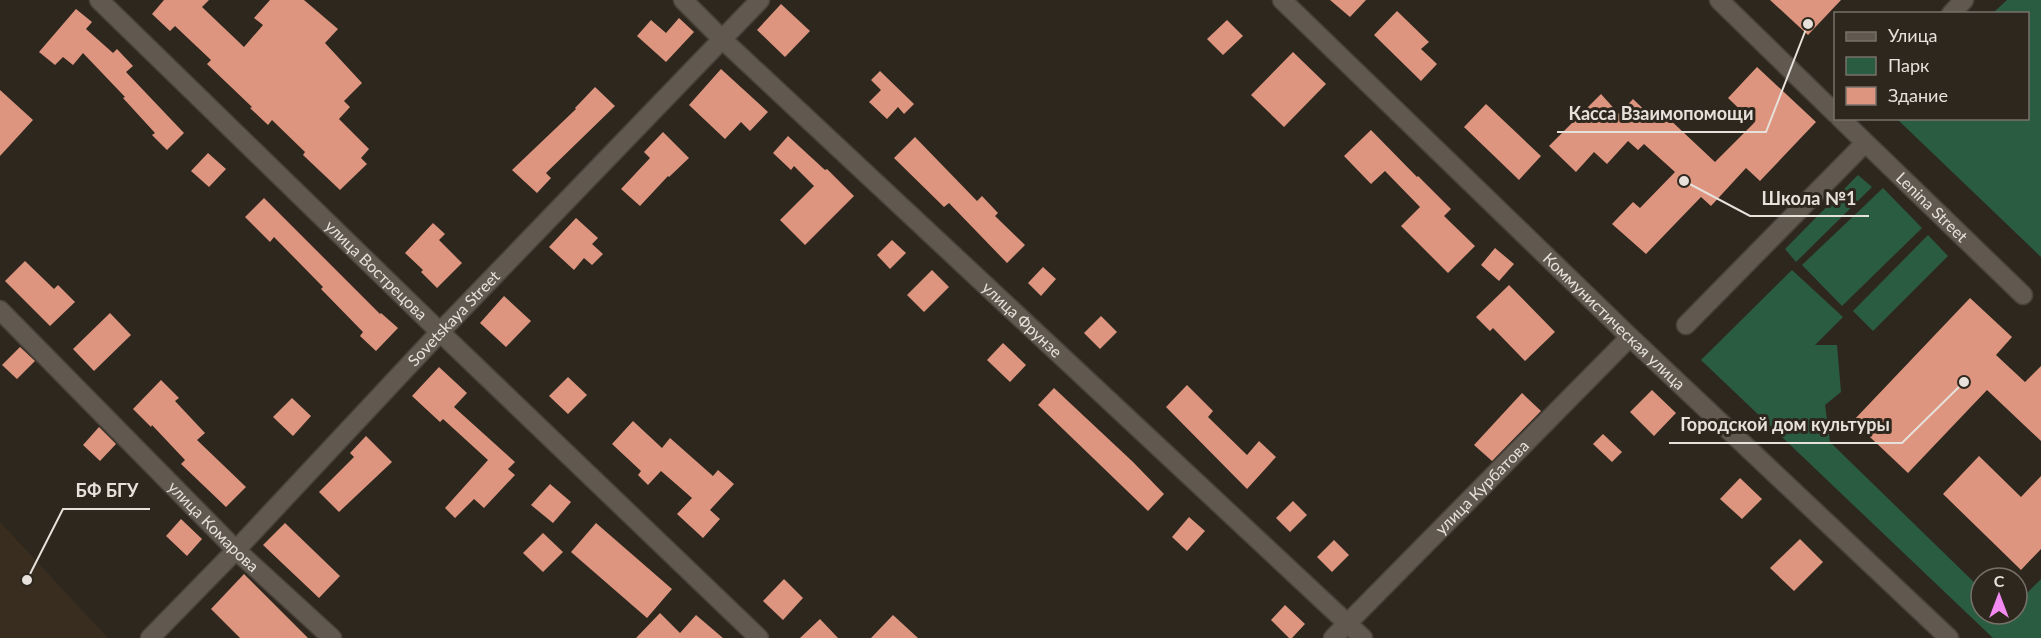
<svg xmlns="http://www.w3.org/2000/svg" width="2041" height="638" viewBox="0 0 2041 638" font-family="Lato,sans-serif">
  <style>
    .built { fill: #382d1f }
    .green { fill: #2a5c41 }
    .building { fill: #dd957f }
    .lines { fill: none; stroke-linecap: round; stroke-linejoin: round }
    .minor-casing { stroke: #48423b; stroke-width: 21 }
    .minor { stroke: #61594f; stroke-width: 18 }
    .labels { text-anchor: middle; stroke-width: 6; stroke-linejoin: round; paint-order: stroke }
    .street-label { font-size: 16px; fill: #e6e1db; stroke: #2e271e }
    .leader { fill: none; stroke: #e6e1db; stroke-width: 2 }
    .callout-dot { fill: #e6e1db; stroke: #2e271e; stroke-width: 2 }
    .callout-label { font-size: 18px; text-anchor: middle; font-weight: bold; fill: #e6e1db; stroke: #2e271e; stroke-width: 6; stroke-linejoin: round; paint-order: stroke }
  </style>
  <rect width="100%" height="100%" fill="#2e271e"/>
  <path class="built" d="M 0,522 L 108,638 L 0,638 Z"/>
  <g class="green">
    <path d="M 2007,0 L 2041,0 L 2041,257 L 1897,119 L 2028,118 L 2028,14 L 1993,13 Z"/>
    <path d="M 1858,175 L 1872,187 L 1796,262 L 1785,249 Z"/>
    <path d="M 1883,188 L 1922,228 L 1842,306 L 1802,265 Z"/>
    <path d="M 1928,235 L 1948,256 L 1873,331 L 1853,311 Z"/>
    <path d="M 1792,270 L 1843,317 L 1815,345 L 1837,345 L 1841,392 L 1825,405 L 1830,442 L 1981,589 L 1981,614 L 2017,614 L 2017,603 L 2041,579 L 2041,638 L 1993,638 L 1701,360 Z"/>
  </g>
  <g class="building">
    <path d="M 164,0 L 209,0 L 202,7 L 244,47 L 263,25 L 254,18 L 270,0 L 304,0 L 338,29 L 325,43 L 362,83 L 344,101 L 350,107 L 339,119 L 369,149 L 361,158 L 367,164 L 340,190 L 303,155 L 305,152 L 272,120 L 268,125 L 250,108 L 252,107 L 207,64 L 211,60 L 175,26 L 170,31 L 152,14 Z"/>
    <path d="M 1330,0 L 1366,0 L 1350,17 Z"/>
    <path d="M 1770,0 L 1841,0 L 1808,35 Z"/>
    <path d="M 781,4 L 810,31 L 785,57 L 757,30 Z"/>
    <path d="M 76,9 L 92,22 L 86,29 L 113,53 L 117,49 L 133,66 L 126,72 L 184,133 L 167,150 L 152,135 L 155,133 L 123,98 L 125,97 L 83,53 L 73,65 L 63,57 L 55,65 L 39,52 Z"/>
    <path d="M 1397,11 L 1429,42 L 1421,49 L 1437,64 L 1421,81 L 1374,35 Z"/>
    <path d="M 679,18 L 694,32 L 666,62 L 637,36 L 651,20 L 666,33 Z"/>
    <path d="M 1227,20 L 1243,36 L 1223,55 L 1207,39 Z"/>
    <path d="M 1293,52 L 1326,84 L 1284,127 L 1251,95 Z"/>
    <path d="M 1757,67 L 1816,122 L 1760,181 L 1746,168 L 1711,206 L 1701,197 L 1646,254 L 1612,224 L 1633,202 L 1640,208 L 1675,172 L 1644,144 L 1638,150 L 1628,141 L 1607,164 L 1594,152 L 1576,172 L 1549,146 L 1601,94 L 1619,114 L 1633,99 L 1658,123 L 1666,116 L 1715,162 L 1754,123 L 1728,98 Z"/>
    <path d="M 721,69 L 768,112 L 750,131 L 741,122 L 725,139 L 689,105 Z"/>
    <path d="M 880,71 L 914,104 L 904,114 L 898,107 L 887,119 L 869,102 L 881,90 L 871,80 Z"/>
    <path d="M 595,87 L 615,106 L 546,173 L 551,178 L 537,193 L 512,170 L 576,109 L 575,108 Z"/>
    <path d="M 0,90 L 33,120 L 0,156 Z"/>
    <path d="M 1486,104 L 1541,156 L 1519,180 L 1464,127 Z"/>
    <path d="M 1371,130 L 1417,177 L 1418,176 L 1451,209 L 1444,216 L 1475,246 L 1448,273 L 1401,226 L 1420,207 L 1385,171 L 1371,184 L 1344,156 Z"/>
    <path d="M 663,132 L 689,158 L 669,177 L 668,176 L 640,206 L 621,189 L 650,158 L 644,152 Z"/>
    <path d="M 788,136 L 825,170 L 827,169 L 854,196 L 805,245 L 780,220 L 814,186 L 794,166 L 791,170 L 773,153 Z"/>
    <path d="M 915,137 L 977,201 L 982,196 L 998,213 L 995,216 L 1025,245 L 1007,263 L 949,203 L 944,207 L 894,158 Z"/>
    <path d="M 208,153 L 226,169 L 209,187 L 191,171 Z"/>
    <path d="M 264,198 L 380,314 L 381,313 L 398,328 L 376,351 L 360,336 L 363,332 L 321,289 L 323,287 L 274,237 L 270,242 L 245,217 Z"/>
    <path d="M 576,218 L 598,238 L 592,244 L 603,254 L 592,265 L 584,258 L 574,270 L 549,247 Z"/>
    <path d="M 433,223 L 445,234 L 439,240 L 462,263 L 437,288 L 421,272 L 423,270 L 405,253 Z"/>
    <path d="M 892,240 L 906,253 L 890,269 L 877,255 Z"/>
    <path d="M 1495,248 L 1514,264 L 1499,281 L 1481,265 Z"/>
    <path d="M 25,261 L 54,289 L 58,285 L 75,302 L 50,326 L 5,281 Z"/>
    <path d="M 1043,267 L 1056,279 L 1041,296 L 1028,283 Z"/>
    <path d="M 932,270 L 949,287 L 924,312 L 907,295 Z"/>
    <path d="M 1509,285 L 1555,332 L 1525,361 L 1493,328 L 1490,331 L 1476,317 Z"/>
    <path d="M 504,296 L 531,321 L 506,347 L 480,323 Z"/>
    <path d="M 1970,298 L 2012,337 L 1996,355 L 2025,382 L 2041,366 L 2041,441 L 1987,390 L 1908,473 L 1853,421 Z"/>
    <path d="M 110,313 L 131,335 L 94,371 L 73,349 Z"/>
    <path d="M 1101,316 L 1117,332 L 1100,349 L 1084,333 Z"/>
    <path d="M 1003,343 L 1026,365 L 1010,382 L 987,360 Z"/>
    <path d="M 20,347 L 35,361 L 17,379 L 2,365 Z"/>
    <path d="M 439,367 L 467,393 L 454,407 L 515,462 L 508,469 L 515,475 L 484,508 L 474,499 L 455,518 L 445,508 L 488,460 L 443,419 L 440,422 L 412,396 Z"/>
    <path d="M 568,377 L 587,395 L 568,414 L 549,396 Z"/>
    <path d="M 161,380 L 179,398 L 175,401 L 205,433 L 197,440 L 246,487 L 226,507 L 181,464 L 185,460 L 152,425 L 151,427 L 133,409 Z"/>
    <path d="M 1187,385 L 1213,411 L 1208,417 L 1247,455 L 1259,441 L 1276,457 L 1247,489 L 1166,407 Z"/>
    <path d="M 1054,388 L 1133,462 L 1164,494 L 1148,511 L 1038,405 Z"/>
    <path d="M 1652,390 L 1676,413 L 1654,436 L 1630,412 Z"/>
    <path d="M 1522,393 L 1541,411 L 1492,461 L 1474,445 Z"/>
    <path d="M 292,398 L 311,416 L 293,436 L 273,417 Z"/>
    <path d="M 633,421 L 662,448 L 670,438 L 713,476 L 718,470 L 734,484 L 710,510 L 720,519 L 703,538 L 677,514 L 692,498 L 661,471 L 648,485 L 638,475 L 641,471 L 612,444 Z"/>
    <path d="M 99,427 L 116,444 L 100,461 L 83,445 Z"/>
    <path d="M 1603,434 L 1622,452 L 1612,462 L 1593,444 Z"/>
    <path d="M 366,436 L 392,462 L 339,512 L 319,492 L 354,457 L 350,453 Z"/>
    <path d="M 1979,456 L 2021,497 L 2041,476 L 2041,549 L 2021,570 L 1943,494 Z"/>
    <path d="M 1740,478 L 1762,499 L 1742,519 L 1720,499 Z"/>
    <path d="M 550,484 L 571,502 L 553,523 L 531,505 Z"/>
    <path d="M 1293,501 L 1307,515 L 1290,532 L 1276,518 Z"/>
    <path d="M 1189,517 L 1205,531 L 1187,551 L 1172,537 Z"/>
    <path d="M 181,519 L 202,539 L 187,556 L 166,536 Z"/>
    <path d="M 285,523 L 340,576 L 319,598 L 263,545 Z"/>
    <path d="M 596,523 L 672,589 L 647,618 L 571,552 Z"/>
    <path d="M 543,533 L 563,552 L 543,572 L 523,553 Z"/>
    <path d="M 1800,539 L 1823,562 L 1794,591 L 1770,568 Z"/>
    <path d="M 1334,540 L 1349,555 L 1332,572 L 1317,557 Z"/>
    <path d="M 244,574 L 308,638 L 240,638 L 211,609 Z"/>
    <path d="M 784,579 L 803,598 L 783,620 L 763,601 Z"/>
    <path d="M 1285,605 L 1305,624 L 1292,638 L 1289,638 L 1271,620 Z"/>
    <path d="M 660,613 L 680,633 L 696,615 L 723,638 L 636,638 Z"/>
    <path d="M 893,615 L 918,638 L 871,638 Z"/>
    <path d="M 820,619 L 838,638 L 800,638 Z"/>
  </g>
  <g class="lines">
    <defs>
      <g id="minor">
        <path id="s1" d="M 99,0 L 440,332 L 759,638"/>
        <path id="s2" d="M 683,0 L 722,39 L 1363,638"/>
        <path id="s3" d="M 1282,0 L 1630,337 L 1949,638"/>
        <path d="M 1719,0 L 1836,114"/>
        <path d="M 1951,14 L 1964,0"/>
        <path id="s4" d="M 1840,118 L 2023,295"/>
        <path id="s5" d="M 0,310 L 236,550 L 332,638"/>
        <path d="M 1686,325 L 1865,143"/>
        <path id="s6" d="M 150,638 L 236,550 L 440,332 L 760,0"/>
        <path id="s7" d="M 1333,638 L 1630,337"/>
      </g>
    </defs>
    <use href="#minor" class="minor-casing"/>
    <use href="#minor" class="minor"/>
  </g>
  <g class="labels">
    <g class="street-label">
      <text dy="6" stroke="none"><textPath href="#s4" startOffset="128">Lenina Street</textPath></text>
      <text dy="6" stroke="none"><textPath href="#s1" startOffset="387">улица Вострецова</textPath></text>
      <text dy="6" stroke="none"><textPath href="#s6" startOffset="441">Sovetskaya Street</textPath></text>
      <text dy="6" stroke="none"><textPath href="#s2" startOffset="466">улица Фрунзе</textPath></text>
      <text dy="6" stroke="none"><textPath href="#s3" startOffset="462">Коммунистическая улица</textPath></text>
      <text dy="6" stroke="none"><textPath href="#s7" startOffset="212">улица Курбатова</textPath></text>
      <text dy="6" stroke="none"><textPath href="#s5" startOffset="304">улица Комарова</textPath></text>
    </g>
  </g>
  <path class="leader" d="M1808 24L1766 132H1557M1684 181L1750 216H1869M1964 382L1902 443H1669M27 580L63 509H150"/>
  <g class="callout-dot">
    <circle cx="1808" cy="24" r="6"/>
    <circle cx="1684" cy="181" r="6"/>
    <circle cx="1964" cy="382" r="6"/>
    <circle cx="27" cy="580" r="6"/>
  </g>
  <g class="callout-label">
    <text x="1661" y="120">Касса Взаимопомощи</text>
    <text x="1809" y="205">Школа №1</text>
    <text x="1785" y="431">Городской дом культуры</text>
    <text x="107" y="497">БФ БГУ</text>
  </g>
  <rect x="1834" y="12" width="195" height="108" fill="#2e271e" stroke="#78716a" stroke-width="1.5"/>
  <rect x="1846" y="32" width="30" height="9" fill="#61594f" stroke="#78716a" stroke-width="1.5"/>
  <text x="1888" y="42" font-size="18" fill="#e6e1db">Улица</text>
  <rect x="1846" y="57" width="30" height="18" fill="#2a5c41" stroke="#78716a" stroke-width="1.5"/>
  <text x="1888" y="72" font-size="18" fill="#e6e1db">Парк</text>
  <rect x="1846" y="87" width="30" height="18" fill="#dd957f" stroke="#78716a" stroke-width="1.5"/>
  <text x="1888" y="102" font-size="18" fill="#e6e1db">Здание</text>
  <g transform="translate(1999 596)"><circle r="28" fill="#2e271e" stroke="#78716a" stroke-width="1.5"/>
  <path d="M0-4.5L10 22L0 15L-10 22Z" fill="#f28af2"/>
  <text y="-9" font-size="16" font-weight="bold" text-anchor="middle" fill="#e6e1db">С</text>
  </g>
</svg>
